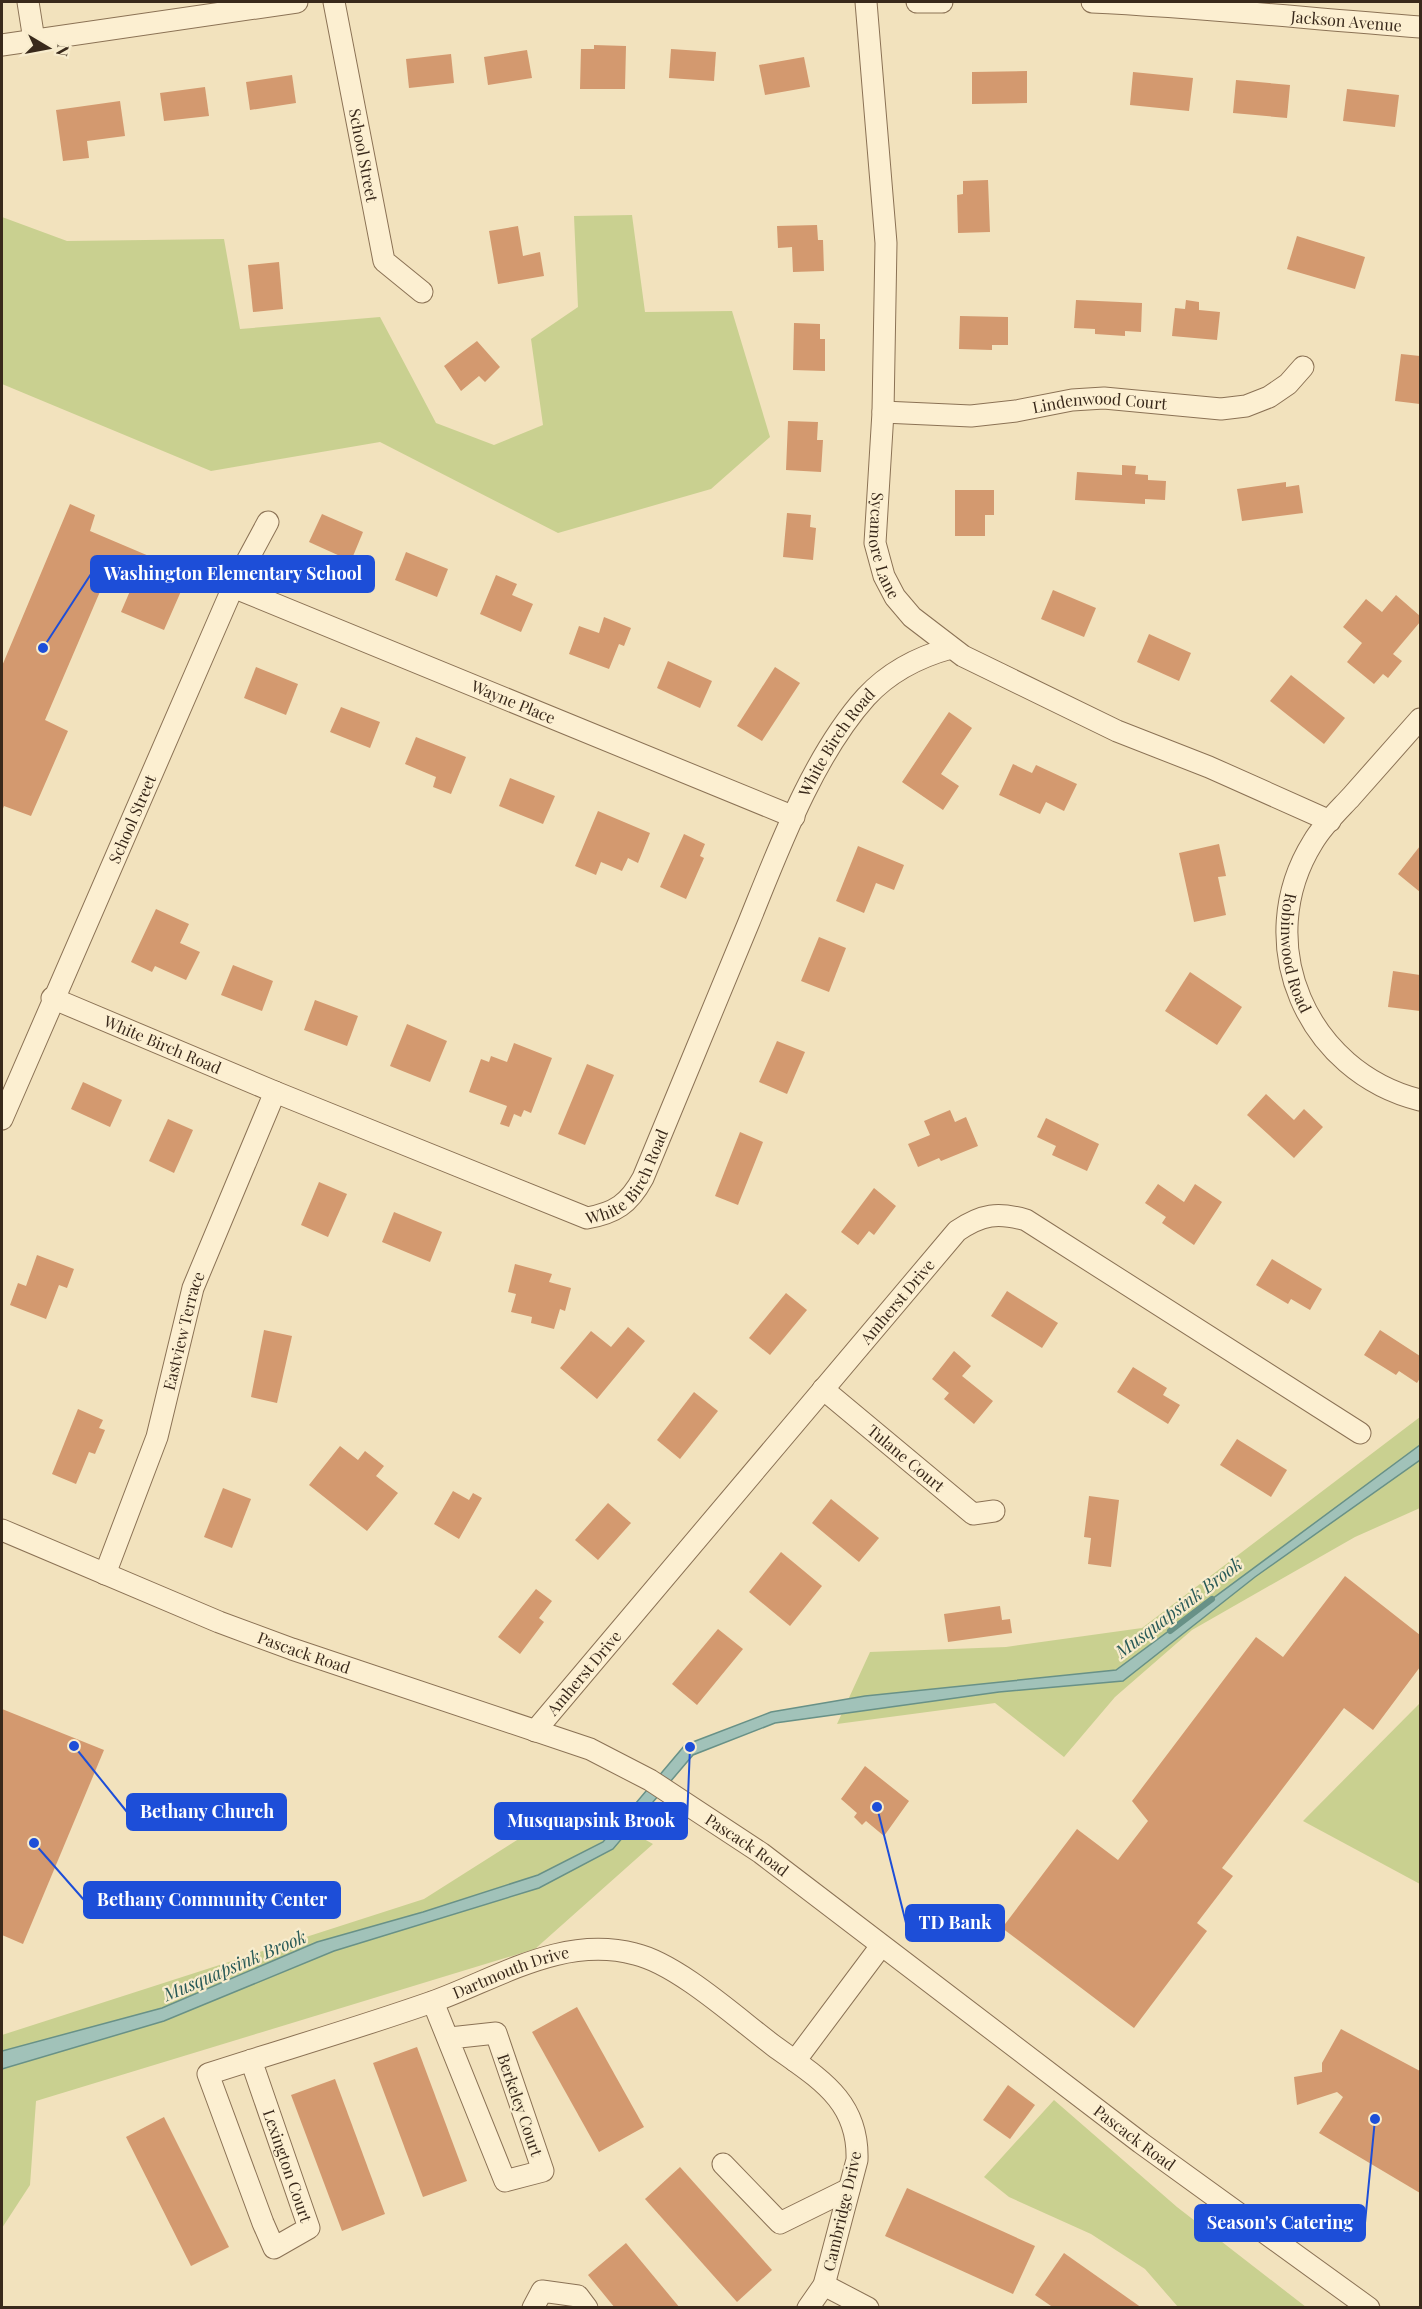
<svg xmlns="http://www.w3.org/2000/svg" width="1422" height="2309" viewBox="0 0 1422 2309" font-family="'Playfair Display',serif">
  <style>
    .green { fill: #c9d090 }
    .water { fill: #a1c2b9; stroke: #689187; stroke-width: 1.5 }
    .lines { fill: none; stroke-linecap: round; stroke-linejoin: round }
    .stream { stroke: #689187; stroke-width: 6 }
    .building { fill: #d3996f }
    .minor-casing { stroke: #8b7255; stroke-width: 23 }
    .minor { stroke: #fcefd1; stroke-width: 21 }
    .labels { text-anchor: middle; stroke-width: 4.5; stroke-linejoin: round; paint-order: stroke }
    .street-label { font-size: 16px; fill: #39291b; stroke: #f8eccd }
    .water-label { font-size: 18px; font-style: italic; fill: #295a57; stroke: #f8eccd }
    .leader { fill: none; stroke: #1d4ed8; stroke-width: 2 }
    .callout-dot { fill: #1d4ed8; stroke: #f8eccd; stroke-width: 2 }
    .callout { fill: #1d4ed8; stroke: #1d4ed8; stroke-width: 2 }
    .callout-label { font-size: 18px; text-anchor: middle; font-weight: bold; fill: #fff }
  </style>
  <rect width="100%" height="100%" fill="#f2e2bd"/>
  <g class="green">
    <path d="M 632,215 L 645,312 L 732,311 L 770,437 L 711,489 L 558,533 L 380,442 L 211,471 L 2,384 L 2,217 L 67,241 L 224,239 L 240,329 L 380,317 L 436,423 L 494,445 L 543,425 L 531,339 L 578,307 L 574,216 Z"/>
    <path d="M 1420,1417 L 1420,1508 L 1355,1537 L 1192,1630 L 1115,1697 L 1064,1757 L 995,1703 L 837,1724 L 870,1652 L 1006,1647 L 1142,1628 Z"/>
    <path d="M 1420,1703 L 1420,1884 L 1303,1821 Z"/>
    <path d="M 577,1802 L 653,1844 L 535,1949 L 36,2101 L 30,2185 L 2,2228 L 2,2035 L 424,1899 Z"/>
    <path d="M 1054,2100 L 1177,2207 L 1306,2307 L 1178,2307 L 1145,2269 L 1091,2234 L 1009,2197 L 984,2177 Z"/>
  </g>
  <path class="water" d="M 1420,1445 L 1420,1460 L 1255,1577 L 1123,1681 L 999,1692 L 775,1723 L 693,1755 L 613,1849 L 539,1888 L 334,1951 L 164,2021 L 2,2069 L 2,2051 L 162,2008 L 317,1942 L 423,1912 L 538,1875 L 603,1842 L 685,1745 L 771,1712 L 865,1696 L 1116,1670 Z"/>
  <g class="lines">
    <path class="stream" d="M 1170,1631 L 1212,1599"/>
  </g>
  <g class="building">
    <path d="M 594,45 L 626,46 L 625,89 L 580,89 L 581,49 L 594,49 Z"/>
    <path d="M 671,49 L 716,52 L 714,81 L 669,78 Z"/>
    <path d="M 527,50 L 532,78 L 488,85 L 484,57 Z"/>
    <path d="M 451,54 L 454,83 L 409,88 L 406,59 Z"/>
    <path d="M 804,57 L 810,87 L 765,95 L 759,65 Z"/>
    <path d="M 1027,71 L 1027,103 L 972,104 L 972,72 Z"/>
    <path d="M 1133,72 L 1193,78 L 1189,111 L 1130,105 Z"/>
    <path d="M 292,75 L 296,103 L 250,110 L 246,82 Z"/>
    <path d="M 1236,80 L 1290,85 L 1287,118 L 1233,113 Z"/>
    <path d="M 205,87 L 209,116 L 164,121 L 160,93 Z"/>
    <path d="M 1347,89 L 1399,95 L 1395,127 L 1343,121 Z"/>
    <path d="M 120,101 L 125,136 L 87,141 L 89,158 L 63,161 L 56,110 Z"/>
    <path d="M 988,180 L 990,232 L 958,233 L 957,195 L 963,194 L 963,181 Z"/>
    <path d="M 817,225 L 818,240 L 823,240 L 824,271 L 793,272 L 792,247 L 778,248 L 777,226 Z"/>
    <path d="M 518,226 L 523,256 L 540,252 L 544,276 L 498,284 L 489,231 Z"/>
    <path d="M 1297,236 L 1365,257 L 1355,289 L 1287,269 Z"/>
    <path d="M 279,262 L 283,309 L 253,312 L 248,265 Z"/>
    <path d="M 1076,300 L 1142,303 L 1141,332 L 1125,331 L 1125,336 L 1095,334 L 1095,329 L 1074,328 Z"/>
    <path d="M 1186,300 L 1199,302 L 1199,310 L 1220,312 L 1217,340 L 1172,336 L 1175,308 L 1185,309 Z"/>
    <path d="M 960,316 L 1008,317 L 1008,345 L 992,345 L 992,350 L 959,349 Z"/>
    <path d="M 794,323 L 820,324 L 820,339 L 825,339 L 825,371 L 793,370 Z"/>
    <path d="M 477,341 L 500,367 L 485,382 L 479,376 L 461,391 L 444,366 Z"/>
    <path d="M 1401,354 L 1420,356 L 1420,404 L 1395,401 Z"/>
    <path d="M 788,421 L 818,422 L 817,440 L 823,440 L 821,472 L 786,470 Z"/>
    <path d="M 1122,465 L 1136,466 L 1135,474 L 1148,475 L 1148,480 L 1166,481 L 1165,500 L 1145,499 L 1145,504 L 1075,500 L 1077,472 L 1122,475 Z"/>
    <path d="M 1286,482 L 1286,487 L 1299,485 L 1303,513 L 1242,521 L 1237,489 Z"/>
    <path d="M 955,490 L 994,490 L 994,515 L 985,515 L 985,536 L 955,536 Z"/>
    <path d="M 70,504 L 95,515 L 90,531 L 189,573 L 164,630 L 121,612 L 130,591 L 105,580 L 45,720 L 68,731 L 31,816 L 4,806 L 2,811 L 2,666 Z"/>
    <path d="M 787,513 L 811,515 L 810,527 L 816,528 L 813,560 L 783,557 Z"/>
    <path d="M 322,514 L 363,532 L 351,561 L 309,542 Z"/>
    <path d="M 406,552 L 448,569 L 437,597 L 395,580 Z"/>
    <path d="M 496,575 L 517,584 L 512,595 L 533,604 L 521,632 L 480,614 Z"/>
    <path d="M 1053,590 L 1096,608 L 1084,637 L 1041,619 Z"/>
    <path d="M 1396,595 L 1420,616 L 1420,622 L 1393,654 L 1402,661 L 1388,678 L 1383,674 L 1374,684 L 1347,662 L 1362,643 L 1343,627 L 1366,599 L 1382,612 Z"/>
    <path d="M 604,617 L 631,628 L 624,646 L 619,644 L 609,669 L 569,654 L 579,626 L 599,633 Z"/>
    <path d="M 1149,634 L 1191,653 L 1179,681 L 1137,662 Z"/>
    <path d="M 668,661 L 712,681 L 700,708 L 657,688 Z"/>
    <path d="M 256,667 L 298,684 L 286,715 L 244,698 Z"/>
    <path d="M 775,667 L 800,683 L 762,741 L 737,726 Z"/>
    <path d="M 1291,675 L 1345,718 L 1324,744 L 1270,701 Z"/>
    <path d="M 341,707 L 380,722 L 370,748 L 330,732 Z"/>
    <path d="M 949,712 L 972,728 L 941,774 L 959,786 L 943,810 L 902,782 Z"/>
    <path d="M 416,737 L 466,757 L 451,794 L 433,787 L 436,777 L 405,764 Z"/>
    <path d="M 1013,764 L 1032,773 L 1036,765 L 1077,784 L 1064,811 L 1046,802 L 1040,814 L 999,795 Z"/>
    <path d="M 510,778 L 555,796 L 543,824 L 499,806 Z"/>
    <path d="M 598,811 L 650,833 L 638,863 L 628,858 L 622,871 L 601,862 L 596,875 L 575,866 Z"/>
    <path d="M 684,834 L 705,844 L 700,856 L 704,858 L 686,899 L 660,887 Z"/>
    <path d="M 1219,844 L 1226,876 L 1218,877 L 1226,915 L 1194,922 L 1179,853 Z"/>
    <path d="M 858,846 L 904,865 L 894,890 L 876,883 L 864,913 L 836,901 Z"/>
    <path d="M 1420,846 L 1420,892 L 1398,874 Z"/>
    <path d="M 156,909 L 189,924 L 180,943 L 200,952 L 186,980 L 155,966 L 152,972 L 131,962 Z"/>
    <path d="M 819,937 L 846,948 L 829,992 L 801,981 Z"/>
    <path d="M 233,965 L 273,981 L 262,1011 L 221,995 Z"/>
    <path d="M 1393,971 L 1420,975 L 1420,1011 L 1388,1007 Z"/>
    <path d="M 1190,972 L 1242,1007 L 1217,1045 L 1165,1011 Z"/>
    <path d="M 315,1000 L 358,1016 L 347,1046 L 304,1030 Z"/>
    <path d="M 407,1024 L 447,1041 L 430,1082 L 390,1066 Z"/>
    <path d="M 777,1041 L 805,1052 L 787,1094 L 759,1082 Z"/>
    <path d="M 514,1043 L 552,1058 L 531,1113 L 524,1110 L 521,1117 L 514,1114 L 509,1127 L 500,1124 L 507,1106 L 469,1092 L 481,1059 L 489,1062 L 491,1056 L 507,1062 Z"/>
    <path d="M 587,1064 L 614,1075 L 585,1145 L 558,1134 Z"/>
    <path d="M 83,1082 L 122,1100 L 110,1127 L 71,1109 Z"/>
    <path d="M 1266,1094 L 1294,1120 L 1304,1109 L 1323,1127 L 1294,1158 L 1247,1115 Z"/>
    <path d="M 950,1110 L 955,1122 L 966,1117 L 978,1146 L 941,1161 L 939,1158 L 918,1167 L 908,1144 L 930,1135 L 924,1121 Z"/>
    <path d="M 1046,1118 L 1099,1144 L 1087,1171 L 1052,1155 L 1056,1146 L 1037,1137 Z"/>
    <path d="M 168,1119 L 193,1130 L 174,1173 L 149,1161 Z"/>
    <path d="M 740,1132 L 763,1142 L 738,1205 L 715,1196 Z"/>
    <path d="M 319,1182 L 347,1194 L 328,1237 L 301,1225 Z"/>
    <path d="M 1158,1184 L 1184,1202 L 1195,1184 L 1222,1202 L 1194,1245 L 1162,1223 L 1166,1217 L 1145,1203 Z"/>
    <path d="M 874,1188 L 896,1206 L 874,1235 L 869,1231 L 858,1245 L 841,1232 Z"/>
    <path d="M 394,1212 L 442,1232 L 430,1262 L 382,1242 Z"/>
    <path d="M 37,1255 L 74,1269 L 67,1288 L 59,1285 L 46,1319 L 10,1305 L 18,1283 L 26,1286 Z"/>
    <path d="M 1272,1259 L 1322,1289 L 1310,1310 L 1291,1299 L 1288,1304 L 1256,1285 Z"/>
    <path d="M 515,1264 L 552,1274 L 549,1282 L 571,1288 L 565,1311 L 560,1309 L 554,1329 L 531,1323 L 532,1317 L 511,1312 L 516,1294 L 508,1292 Z"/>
    <path d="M 1007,1291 L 1058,1323 L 1042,1348 L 991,1316 Z"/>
    <path d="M 786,1293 L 807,1310 L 770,1355 L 749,1338 Z"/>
    <path d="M 628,1327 L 645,1341 L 597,1399 L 560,1368 L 591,1331 L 611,1347 Z"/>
    <path d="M 264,1330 L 292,1336 L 277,1403 L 251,1397 Z"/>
    <path d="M 1380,1330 L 1420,1356 L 1420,1378 L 1417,1383 L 1399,1371 L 1396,1375 L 1364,1355 Z"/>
    <path d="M 954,1351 L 971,1366 L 962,1376 L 993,1401 L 974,1424 L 944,1399 L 949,1393 L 932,1379 Z"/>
    <path d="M 1133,1367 L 1167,1388 L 1163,1395 L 1180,1405 L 1168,1424 L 1117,1392 Z"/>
    <path d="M 694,1392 L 718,1411 L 680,1459 L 657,1440 Z"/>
    <path d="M 78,1409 L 103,1420 L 99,1428 L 105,1430 L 95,1454 L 89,1452 L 76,1484 L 52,1474 Z"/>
    <path d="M 1237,1439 L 1287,1470 L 1271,1497 L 1220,1465 Z"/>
    <path d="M 340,1446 L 358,1460 L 365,1451 L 384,1466 L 376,1476 L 398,1493 L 367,1531 L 309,1485 Z"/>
    <path d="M 223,1488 L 251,1499 L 232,1548 L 204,1537 Z"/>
    <path d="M 453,1491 L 469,1500 L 473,1493 L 482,1498 L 459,1539 L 434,1524 Z"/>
    <path d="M 1089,1496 L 1119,1500 L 1111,1567 L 1088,1564 L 1091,1538 L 1084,1537 Z"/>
    <path d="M 831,1499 L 879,1538 L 859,1562 L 812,1523 Z"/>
    <path d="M 608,1503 L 631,1523 L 598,1560 L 575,1540 Z"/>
    <path d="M 781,1552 L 822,1586 L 790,1626 L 749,1592 Z"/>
    <path d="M 1345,1576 L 1420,1635 L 1420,1667 L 1373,1730 L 1344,1708 L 1222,1868 L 1233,1876 L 1197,1923 L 1207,1931 L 1134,2028 L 1002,1928 L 1077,1829 L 1118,1860 L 1148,1821 L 1132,1801 L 1256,1637 L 1283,1657 Z"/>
    <path d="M 536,1589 L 552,1601 L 539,1618 L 544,1622 L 520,1654 L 498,1637 Z"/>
    <path d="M 1000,1606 L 1002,1620 L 1010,1619 L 1012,1633 L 948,1642 L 944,1614 Z"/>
    <path d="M 718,1629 L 743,1649 L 697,1705 L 672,1684 Z"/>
    <path d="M 2,1709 L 104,1750 L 23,1944 L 2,1935 Z"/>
    <path d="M 865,1766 L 909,1801 L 884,1836 L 866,1821 L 862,1825 L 854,1817 L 857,1813 L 841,1799 Z"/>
    <path d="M 577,2007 L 644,2127 L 599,2152 L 532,2032 Z"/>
    <path d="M 1341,2029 L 1420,2071 L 1420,2193 L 1319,2133 L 1343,2097 L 1337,2092 L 1297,2105 L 1294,2077 L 1322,2072 L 1322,2063 Z"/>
    <path d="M 417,2047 L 467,2181 L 423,2197 L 373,2063 Z"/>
    <path d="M 335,2079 L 385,2214 L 342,2231 L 291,2095 Z"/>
    <path d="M 1008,2085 L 1035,2105 L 1010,2139 L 983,2120 Z"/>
    <path d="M 164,2117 L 229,2247 L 191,2266 L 126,2137 Z"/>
    <path d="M 680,2167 L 772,2270 L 737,2302 L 645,2199 Z"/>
    <path d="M 907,2188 L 1035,2246 L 1013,2294 L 885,2236 Z"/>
    <path d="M 626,2243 L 680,2308 L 615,2308 L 588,2275 Z"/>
    <path d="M 1064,2253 L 1142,2308 L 1054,2308 L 1035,2295 Z"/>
  </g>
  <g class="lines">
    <defs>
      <g id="minor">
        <path d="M 28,2 L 34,40"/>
        <path id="s1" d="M 334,2 L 384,261 L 422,292"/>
        <path id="s2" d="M 866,2 L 886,243 L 883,412 L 875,543 L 884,576 L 895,597 L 912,617 L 963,656 L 1117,731 L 1209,767 L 1330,821"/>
        <path d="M 917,2 L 942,2"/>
        <path id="s3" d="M 1092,2 C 1202,7 1311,19 1420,27"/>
        <path d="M 2,45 L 297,2"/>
        <path id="s4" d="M 883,412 L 971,416 L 1016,411 L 1072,400 L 1104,398 L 1221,409 L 1246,406 L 1269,397 L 1288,384 L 1303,367"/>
        <path id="s5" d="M 233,587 L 794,817"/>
        <path id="s6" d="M 1420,719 C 1397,745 1374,771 1351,797 C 1338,811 1323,825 1313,842 C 1250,943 1307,1072 1420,1100"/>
        <path id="s7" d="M 52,998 L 275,1092 L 587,1218 C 615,1213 629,1204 643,1178 C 678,1093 714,1007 749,922 C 779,848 813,756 866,697 C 890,671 918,657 951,648"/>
        <path id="s8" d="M 2,1119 L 233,587 L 268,522"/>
        <path id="s9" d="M 823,1389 L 973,1514 L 994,1511"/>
        <path id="s10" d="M 2,1530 L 219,1622 L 292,1649 L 590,1749 L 650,1780 L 761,1853 L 1141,2143 L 1369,2308"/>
        <path id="s11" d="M 105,1574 L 157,1437 L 193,1288 L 275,1092"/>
        <path id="s12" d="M 535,1731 L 957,1231 C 982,1214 998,1212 1026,1220 L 1360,1433"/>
        <path d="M 433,2002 L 505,2181 L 543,2171 L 496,2033 L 450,2038"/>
        <path id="s13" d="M 251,2060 L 309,2228 L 274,2248 L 263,2223 L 208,2074 C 282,2050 358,2028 432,2002 C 499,1978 562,1935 635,1954 C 678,1964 738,2019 774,2046 C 818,2078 859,2100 857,2160 L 824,2285 L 808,2308"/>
        <path d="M 795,2061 L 881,1946"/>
        <path d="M 723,2164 L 780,2223 L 849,2189"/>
        <path d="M 824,2285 L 868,2308"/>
        <path d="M 533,2308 L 542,2291 L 578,2296 L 587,2308"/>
      </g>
    </defs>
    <use href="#minor" class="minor-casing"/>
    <use href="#minor" class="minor"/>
  </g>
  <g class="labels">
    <g class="street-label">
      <text dy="6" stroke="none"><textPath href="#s3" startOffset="255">Jackson Avenue</textPath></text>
      <text dy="6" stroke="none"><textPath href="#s1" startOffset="156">School Street</textPath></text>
      <text dy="6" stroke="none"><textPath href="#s4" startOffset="218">Lindenwood Court</textPath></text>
      <text dy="6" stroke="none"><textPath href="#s2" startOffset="546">Sycamore Lane</textPath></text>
      <text dy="6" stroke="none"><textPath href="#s5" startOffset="303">Wayne Place</textPath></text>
      <text dy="6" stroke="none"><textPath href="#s7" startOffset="1128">White Birch Road</textPath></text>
      <text dy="6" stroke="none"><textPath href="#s8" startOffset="327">School Street</textPath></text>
      <text dy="6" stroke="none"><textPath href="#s6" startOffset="280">Robinwood Road</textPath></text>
      <text dy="6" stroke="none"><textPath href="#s7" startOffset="120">White Birch Road</textPath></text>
      <text dy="6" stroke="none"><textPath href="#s7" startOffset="640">White Birch Road</textPath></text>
      <text dy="6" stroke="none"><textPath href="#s12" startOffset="562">Amherst Drive</textPath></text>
      <text dy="6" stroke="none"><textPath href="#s11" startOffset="256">Eastview Terrace</textPath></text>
      <text dy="6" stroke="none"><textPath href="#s9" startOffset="108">Tulane Court</textPath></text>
      <text dy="6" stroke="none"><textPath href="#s10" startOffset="326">Pascack Road</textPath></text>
      <text dy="6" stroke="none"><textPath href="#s12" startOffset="76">Amherst Drive</textPath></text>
      <text dy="6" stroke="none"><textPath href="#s10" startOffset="812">Pascack Road</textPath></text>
      <text dy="6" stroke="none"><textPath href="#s13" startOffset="724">Dartmouth Drive</textPath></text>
      <text transform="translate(520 2105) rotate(71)" y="6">Berkeley Court</text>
      <text dy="6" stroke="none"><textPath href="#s10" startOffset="1298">Pascack Road</textPath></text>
      <text dy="6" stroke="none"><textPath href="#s13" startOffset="112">Lexington Court</textPath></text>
      <text transform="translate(842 2211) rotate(-77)" y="6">Cambridge Drive</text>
    </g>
    <g class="water-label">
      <text transform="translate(1179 1608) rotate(-37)" y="6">Musquapsink Brook</text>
      <text transform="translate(235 1966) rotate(-23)" y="6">Musquapsink Brook</text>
    </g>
  </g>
  <path class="leader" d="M43 648L91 574M74 1746L127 1812M690 1747L687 1821M34 1843L84 1900M877 1807L906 1923M1375 2119L1365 2223"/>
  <g class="callout-dot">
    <circle cx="43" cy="648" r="6"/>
    <circle cx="74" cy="1746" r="6"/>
    <circle cx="690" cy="1747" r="6"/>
    <circle cx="34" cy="1843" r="6"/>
    <circle cx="877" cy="1807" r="6"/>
    <circle cx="1375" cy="2119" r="6"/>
  </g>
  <g class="callout">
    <rect x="91" y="556" width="283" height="36" rx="6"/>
    <rect x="127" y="1794" width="159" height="36" rx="6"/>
    <rect x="495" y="1803" width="192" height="36" rx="6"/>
    <rect x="84" y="1882" width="256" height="36" rx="6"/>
    <rect x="906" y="1905" width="98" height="36" rx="6"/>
    <rect x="1195" y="2205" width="170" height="36" rx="6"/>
  </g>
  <g class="callout-label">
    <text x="233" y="580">Washington Elementary School</text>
    <text x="207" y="1818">Bethany Church</text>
    <text x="591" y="1827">Musquapsink Brook</text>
    <text x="212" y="1906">Bethany Community Center</text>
    <text x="955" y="1929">TD Bank</text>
    <text x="1280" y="2229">Season's Catering</text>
  </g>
  <rect width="1422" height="2309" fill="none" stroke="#39291b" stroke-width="6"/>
  <g transform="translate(48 48) rotate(100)" stroke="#f8eccd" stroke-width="4.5" paint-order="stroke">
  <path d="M0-4.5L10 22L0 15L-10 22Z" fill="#39291b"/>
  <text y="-9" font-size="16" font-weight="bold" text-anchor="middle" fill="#39291b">N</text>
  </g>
</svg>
